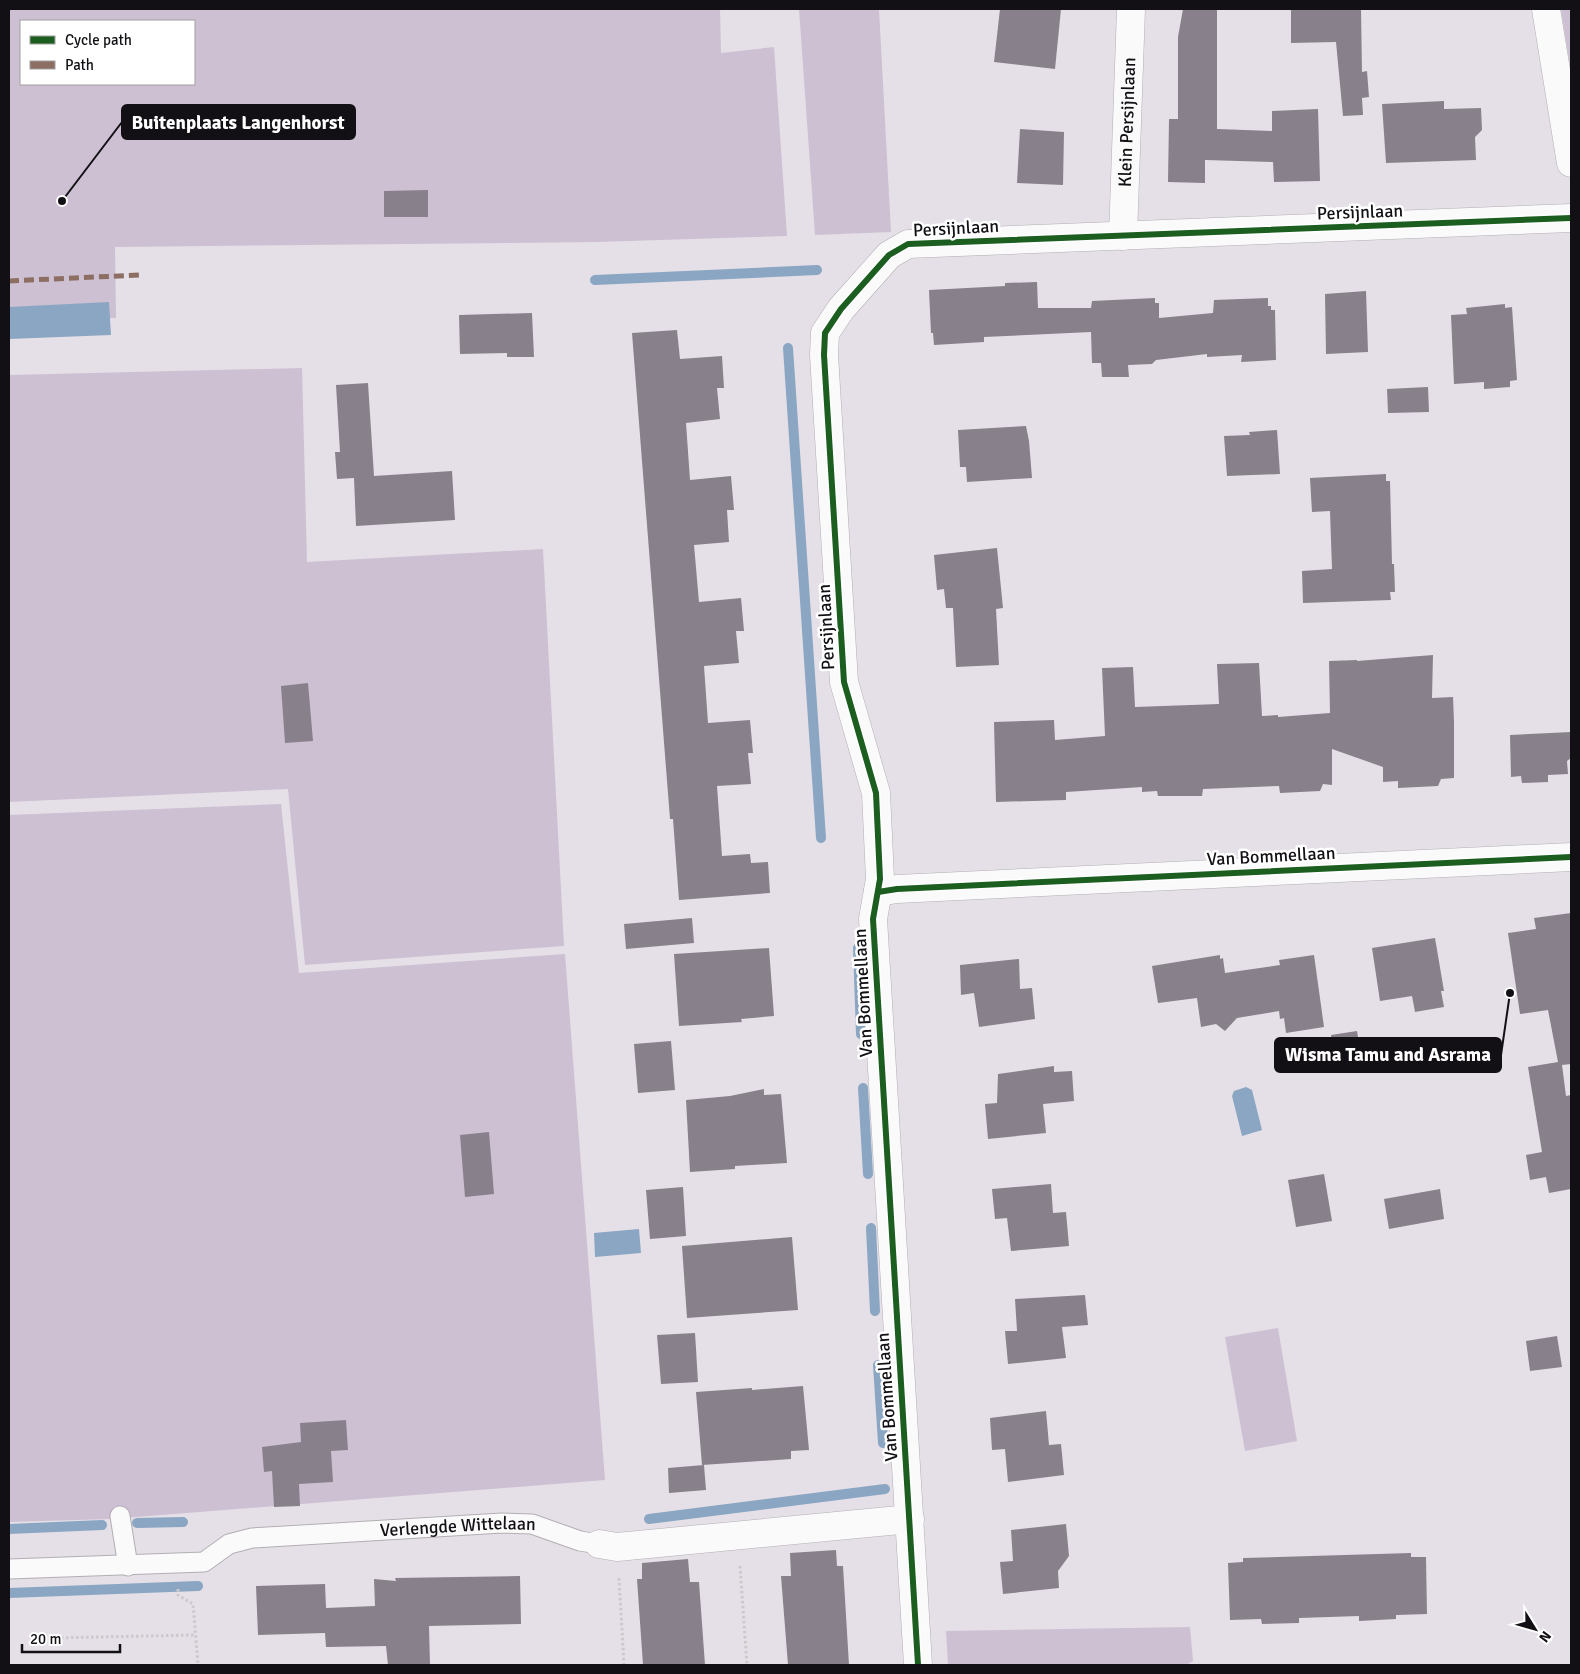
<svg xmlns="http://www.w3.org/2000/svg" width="1580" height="1674" viewBox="0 0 1580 1674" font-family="Signika,sans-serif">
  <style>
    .green { fill: #cdc0d3; fill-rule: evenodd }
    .water { fill: #8ba6c2 }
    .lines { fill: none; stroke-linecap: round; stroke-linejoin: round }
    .stream { stroke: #8ba6c2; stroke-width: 10 }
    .building { fill: #88808a }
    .lane-casing { stroke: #b2aeb3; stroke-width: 21 }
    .street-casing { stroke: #b2aeb3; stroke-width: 29 }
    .path { stroke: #cbc9cc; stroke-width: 3; stroke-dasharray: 2.5 2.5; stroke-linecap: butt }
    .lane { stroke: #fbfafb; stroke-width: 19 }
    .street { stroke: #fbfafb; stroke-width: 28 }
    .quiet { stroke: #8d6e63; stroke-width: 5; stroke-dasharray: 10 5; stroke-linecap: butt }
    .cycleway-casing { stroke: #fff; stroke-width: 9 }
    .cycleway { stroke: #1b5e20; stroke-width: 6 }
    .labels { text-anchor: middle; stroke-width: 5; stroke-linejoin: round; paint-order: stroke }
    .street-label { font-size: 18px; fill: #131015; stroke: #fff }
    .leader { fill: none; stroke: #131015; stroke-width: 2 }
    .callout-dot { fill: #131015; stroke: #fff; stroke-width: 2 }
    .callout { fill: #131015; stroke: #131015; stroke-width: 2 }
    .callout-label { font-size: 19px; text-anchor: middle; font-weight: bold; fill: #fff }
  </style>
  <rect width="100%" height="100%" fill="#e5e0e7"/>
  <g class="green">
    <path d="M 9,9 L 720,9 L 721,53 L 774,47 L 787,236 L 597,242 L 115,247 L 116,318 L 9,322 ZM 21,21 L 194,21 L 194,84 L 21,84 Z"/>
    <path d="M 799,9 L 879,9 L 891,232 L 815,235 Z"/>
    <path d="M 1561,9 L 1571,9 L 1571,72 Z"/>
    <path d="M 302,368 L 307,562 L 543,549 L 564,946 L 305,965 L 288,789 L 9,802 L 9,375 Z"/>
    <path d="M 281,804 L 299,973 L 565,954 L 605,1480 L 111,1519 L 9,1522 L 9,815 Z"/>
    <path d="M 1278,1328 L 1297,1441 L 1245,1451 L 1225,1337 Z"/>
    <path d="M 1190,1627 L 1193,1661 L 1186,1665 L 948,1665 L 946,1631 Z"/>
  </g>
  <g class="water">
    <path d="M 109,302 L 111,335 L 9,339 L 9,307 Z"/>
    <path d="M 1246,1087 L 1252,1090 L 1262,1130 L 1242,1136 L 1232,1096 L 1234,1091 Z"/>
    <path d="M 639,1229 L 641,1253 L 595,1257 L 594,1233 Z"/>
  </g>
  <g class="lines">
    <g class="stream">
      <path d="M 595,280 L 817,270"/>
      <path d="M 788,348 L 821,838"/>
      <path d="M 858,948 L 861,1034"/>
      <path d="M 863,1088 L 868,1174"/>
      <path d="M 871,1228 L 875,1311"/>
      <path d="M 878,1365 L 883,1443"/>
      <path d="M 649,1519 L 885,1489"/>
      <path d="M 137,1523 L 183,1522"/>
      <path d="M 9,1529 L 102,1525"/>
      <path d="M 9,1593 L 198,1586"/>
    </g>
  </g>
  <g class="building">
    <path d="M 1000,9 L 1061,9 L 1055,69 L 994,62 Z"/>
    <path d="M 1183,9 L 1217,9 L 1217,129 L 1272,131 L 1272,111 L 1318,109 L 1320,181 L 1274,182 L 1273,162 L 1205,160 L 1205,183 L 1168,182 L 1169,119 L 1178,119 L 1178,37 Z"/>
    <path d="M 1291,9 L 1361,9 L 1362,72 L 1367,71 L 1369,97 L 1362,98 L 1363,115 L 1343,116 L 1336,42 L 1291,43 Z"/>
    <path d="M 1444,101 L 1444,109 L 1481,108 L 1482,130 L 1475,137 L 1476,160 L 1386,163 L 1382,104 Z"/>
    <path d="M 1020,129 L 1064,132 L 1063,185 L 1017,183 Z"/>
    <path d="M 428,190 L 428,217 L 384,217 L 384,191 Z"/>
    <path d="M 1037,282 L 1038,308 L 1091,308 L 1092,301 L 1155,298 L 1155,303 L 1159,303 L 1159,318 L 1213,313 L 1214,300 L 1268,298 L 1268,306 L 1271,306 L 1271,310 L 1275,310 L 1276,360 L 1241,362 L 1242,355 L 1207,357 L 1207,354 L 1156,360 L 1152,364 L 1128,365 L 1129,377 L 1102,377 L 1101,363 L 1092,363 L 1091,332 L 984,337 L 984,342 L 934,345 L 933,333 L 931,333 L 929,290 L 1005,286 L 1005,283 Z"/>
    <path d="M 1366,291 L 1368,352 L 1326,354 L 1325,294 Z"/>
    <path d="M 1505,304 L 1505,308 L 1512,307 L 1517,380 L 1510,381 L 1510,387 L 1484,389 L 1484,382 L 1454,384 L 1451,315 L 1467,314 L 1466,308 Z"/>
    <path d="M 532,313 L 534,357 L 507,357 L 507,353 L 460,354 L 459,315 Z"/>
    <path d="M 677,330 L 680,359 L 722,356 L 724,388 L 717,388 L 720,419 L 686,423 L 690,480 L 731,476 L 734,510 L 727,510 L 729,542 L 694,545 L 699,602 L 741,598 L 744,631 L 736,631 L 739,663 L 704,666 L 708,723 L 750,720 L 753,753 L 748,753 L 751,784 L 717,786 L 722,856 L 750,854 L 751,863 L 768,862 L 770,893 L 679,900 L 673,819 L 670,819 L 632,333 Z"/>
    <path d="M 368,383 L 374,476 L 452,471 L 455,520 L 356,526 L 354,478 L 337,479 L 335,452 L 340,452 L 336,385 Z"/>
    <path d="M 1428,387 L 1429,412 L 1388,413 L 1387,389 Z"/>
    <path d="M 1026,426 L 1029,441 L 1032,478 L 967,482 L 966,467 L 960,467 L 958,430 Z"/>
    <path d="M 1277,430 L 1280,474 L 1227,476 L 1224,436 L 1250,435 L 1249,432 Z"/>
    <path d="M 1386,474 L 1386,481 L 1390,481 L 1392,564 L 1394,564 L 1395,592 L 1390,592 L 1391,600 L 1303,603 L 1302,571 L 1332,569 L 1330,511 L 1312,512 L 1310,478 Z"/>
    <path d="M 997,548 L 1003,608 L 996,609 L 999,665 L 956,667 L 953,608 L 946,608 L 944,589 L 937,590 L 934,555 Z"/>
    <path d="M 1433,655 L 1432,698 L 1453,697 L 1454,722 L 1454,778 L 1441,779 L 1438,786 L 1398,788 L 1398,781 L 1383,782 L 1383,767 L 1332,749 L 1332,785 L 1323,784 L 1320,791 L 1280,793 L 1279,786 L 1203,789 L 1202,796 L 1158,796 L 1157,791 L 1142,792 L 1142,787 L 1066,792 L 1066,800 L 996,802 L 994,722 L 1054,720 L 1055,740 L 1105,736 L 1102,668 L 1133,667 L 1135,707 L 1219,704 L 1217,664 L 1259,663 L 1262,716 L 1278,715 L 1278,717 L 1330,713 L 1329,661 L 1357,660 L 1357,661 Z"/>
    <path d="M 308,683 L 313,741 L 285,743 L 281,686 Z"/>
    <path d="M 1571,732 L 1571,758 L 1567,761 L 1568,774 L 1548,775 L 1548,782 L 1522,783 L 1521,776 L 1511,777 L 1510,735 Z"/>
    <path d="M 1571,913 L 1571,1064 L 1562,1065 L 1566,1096 L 1571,1095 L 1571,1189 L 1549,1193 L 1546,1177 L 1530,1180 L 1526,1155 L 1542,1152 L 1528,1067 L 1558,1062 L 1548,1010 L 1520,1014 L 1508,933 L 1536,929 L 1534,918 Z"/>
    <path d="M 692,918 L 694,943 L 626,949 L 624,924 Z"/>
    <path d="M 1435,938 L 1444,991 L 1441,991 L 1444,1007 L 1415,1012 L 1412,996 L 1380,1001 L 1372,948 Z"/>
    <path d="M 769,948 L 774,1016 L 741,1019 L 742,1022 L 679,1026 L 674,954 Z"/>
    <path d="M 1220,955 L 1220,959 L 1223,958 L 1225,973 L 1280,965 L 1279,960 L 1314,955 L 1324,1027 L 1286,1033 L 1284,1018 L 1280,1019 L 1279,1011 L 1237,1018 L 1225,1031 L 1216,1024 L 1201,1027 L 1197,998 L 1158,1003 L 1152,966 Z"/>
    <path d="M 1019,959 L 1020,989 L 1032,988 L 1035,1019 L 979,1027 L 974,993 L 961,995 L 960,965 Z"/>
    <path d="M 1357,1031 L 1363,1069 L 1336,1073 L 1331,1035 Z"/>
    <path d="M 671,1041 L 675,1090 L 638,1093 L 634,1044 Z"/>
    <path d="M 1054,1066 L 1054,1072 L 1072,1071 L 1074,1101 L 1043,1104 L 1046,1133 L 988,1139 L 985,1104 L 997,1103 L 998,1074 Z"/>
    <path d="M 764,1089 L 764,1095 L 781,1094 L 787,1163 L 735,1166 L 735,1169 L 690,1172 L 686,1100 L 730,1096 Z"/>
    <path d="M 489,1132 L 494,1194 L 465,1197 L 460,1135 Z"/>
    <path d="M 1324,1174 L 1332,1221 L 1296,1227 L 1288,1180 Z"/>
    <path d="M 1051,1184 L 1053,1213 L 1066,1212 L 1069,1246 L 1011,1251 L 1007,1218 L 995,1219 L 992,1189 Z"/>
    <path d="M 683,1187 L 686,1236 L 650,1239 L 646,1190 Z"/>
    <path d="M 1440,1189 L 1444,1219 L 1389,1229 L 1384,1199 Z"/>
    <path d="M 792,1237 L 798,1310 L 687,1318 L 682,1246 Z"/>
    <path d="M 1085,1295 L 1088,1325 L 1062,1327 L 1066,1358 L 1008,1364 L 1005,1331 L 1017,1331 L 1015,1299 Z"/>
    <path d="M 695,1333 L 698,1382 L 661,1384 L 657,1335 Z"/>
    <path d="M 1557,1336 L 1562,1367 L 1530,1371 L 1526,1341 Z"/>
    <path d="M 803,1386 L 809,1450 L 791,1451 L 791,1459 L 702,1465 L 696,1392 L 752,1388 L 752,1390 Z"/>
    <path d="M 1046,1411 L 1049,1445 L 1061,1444 L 1064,1475 L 1008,1482 L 1005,1449 L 992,1450 L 990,1418 Z"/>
    <path d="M 346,1420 L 348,1450 L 331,1451 L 333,1482 L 299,1484 L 300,1506 L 274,1507 L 272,1471 L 264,1472 L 262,1447 L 301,1442 L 300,1423 Z"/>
    <path d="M 704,1465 L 706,1490 L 669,1493 L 668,1468 Z"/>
    <path d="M 1066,1524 L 1069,1556 L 1058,1571 L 1059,1588 L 1003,1594 L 1000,1562 L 1013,1561 L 1011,1530 Z"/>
    <path d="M 836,1550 L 837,1566 L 843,1566 L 849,1665 L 788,1665 L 781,1576 L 791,1576 L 790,1553 Z"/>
    <path d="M 1411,1553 L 1411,1557 L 1426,1557 L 1427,1614 L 1396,1615 L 1396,1619 L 1359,1621 L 1359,1616 L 1299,1618 L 1299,1623 L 1262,1624 L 1261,1619 L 1230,1620 L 1228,1563 L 1243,1562 L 1243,1558 Z"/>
    <path d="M 688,1559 L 690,1582 L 699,1582 L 705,1665 L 643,1665 L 637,1579 L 642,1579 L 642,1563 Z"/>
    <path d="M 520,1576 L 521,1624 L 429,1626 L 430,1665 L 388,1665 L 386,1646 L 326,1647 L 325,1633 L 258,1635 L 256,1586 L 325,1584 L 326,1608 L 375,1606 L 374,1579 L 396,1581 L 395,1578 Z"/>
  </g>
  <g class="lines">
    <defs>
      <g id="lane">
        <path d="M 120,1516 L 128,1566"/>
        <path id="s1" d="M 9,1569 L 204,1562 L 229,1544 L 252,1538 L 502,1523 L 532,1524 L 580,1541 L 599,1544"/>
      </g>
      <g id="street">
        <path d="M 1546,9 L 1571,163"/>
        <path id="s2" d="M 1123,236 L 1131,9"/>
        <path d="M 878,892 L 897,889 L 1571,857"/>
        <path d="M 599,1544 L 617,1547 L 910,1519"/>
        <path d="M 918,1665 L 873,919 L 880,879 L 876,793 L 844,682 L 824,355 L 825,333 L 841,309 L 889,255 L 908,244 L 1571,218"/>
      </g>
    </defs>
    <use href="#lane" class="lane-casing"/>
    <use href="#street" class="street-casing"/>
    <g class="path">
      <path d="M 740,1566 L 747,1665"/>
      <path d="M 619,1578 L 624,1665"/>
      <path d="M 178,1589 L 178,1595 L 193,1604 L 198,1665"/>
      <path d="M 51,1638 L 194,1635"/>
    </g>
    <use href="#lane" class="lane"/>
    <use href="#street" class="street"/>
    <path class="quiet" d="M 9,281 L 139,275"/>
    <defs>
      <g id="cycleway">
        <path d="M 878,892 L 897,889 L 1571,857"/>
        <path d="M 918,1665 L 873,919 L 880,879 L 876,793 L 844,682 L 824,355 L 825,333 L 841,309 L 889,255 L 908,244 L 1571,218"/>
      </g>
    </defs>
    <use href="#cycleway" class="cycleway-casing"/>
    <use href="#cycleway" class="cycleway"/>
  </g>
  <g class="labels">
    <g class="street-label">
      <text dy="6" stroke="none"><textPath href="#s2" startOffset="114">Klein Persijnlaan</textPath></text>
      <text transform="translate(1360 212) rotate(-2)" y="6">Persijnlaan</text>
      <text transform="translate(956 228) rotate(-3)" y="6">Persijnlaan</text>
      <text transform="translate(826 627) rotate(-93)" y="6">Persijnlaan</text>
      <text transform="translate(1271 856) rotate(-3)" y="6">Van Bommellaan</text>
      <text transform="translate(863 993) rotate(-93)" y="6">Van Bommellaan</text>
      <text transform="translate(887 1397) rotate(-94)" y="6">Van Bommellaan</text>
      <text dy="6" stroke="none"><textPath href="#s1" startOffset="456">Verlengde Wittelaan</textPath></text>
    </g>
  </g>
  <path class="leader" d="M62 201L122 122M1510 993L1501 1055"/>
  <g class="callout-dot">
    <circle cx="62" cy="201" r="5"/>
    <circle cx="1510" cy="993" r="5"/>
  </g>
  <g class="callout">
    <rect x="122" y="105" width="233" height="34" rx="5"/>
    <rect x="1275" y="1038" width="226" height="34" rx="5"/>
  </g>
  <g class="callout-label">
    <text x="238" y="129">Buitenplaats Langenhorst</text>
    <text x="1388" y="1061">Wisma Tamu and Asrama</text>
  </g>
  <rect width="1580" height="1674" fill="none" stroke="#131015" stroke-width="20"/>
  <rect x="20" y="20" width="175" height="65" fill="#ffffff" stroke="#a19fa1"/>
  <rect x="30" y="36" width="25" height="8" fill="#1b5e20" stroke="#a19fa1"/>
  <text x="65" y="45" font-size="15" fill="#131015">Cycle path</text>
  <rect x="30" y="61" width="25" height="8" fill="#8d6e63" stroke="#a19fa1"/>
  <text x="65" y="70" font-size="15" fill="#131015">Path</text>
  <g transform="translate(1535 1629) rotate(127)" stroke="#ffffff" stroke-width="4" paint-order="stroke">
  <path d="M0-4L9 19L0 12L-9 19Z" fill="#131015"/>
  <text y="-8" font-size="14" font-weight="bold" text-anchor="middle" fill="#131015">N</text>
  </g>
  <path d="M22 1644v8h98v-8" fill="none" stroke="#131015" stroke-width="2.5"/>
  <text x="30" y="1644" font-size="15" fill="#131015" stroke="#ffffff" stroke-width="4" paint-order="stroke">20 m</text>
</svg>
